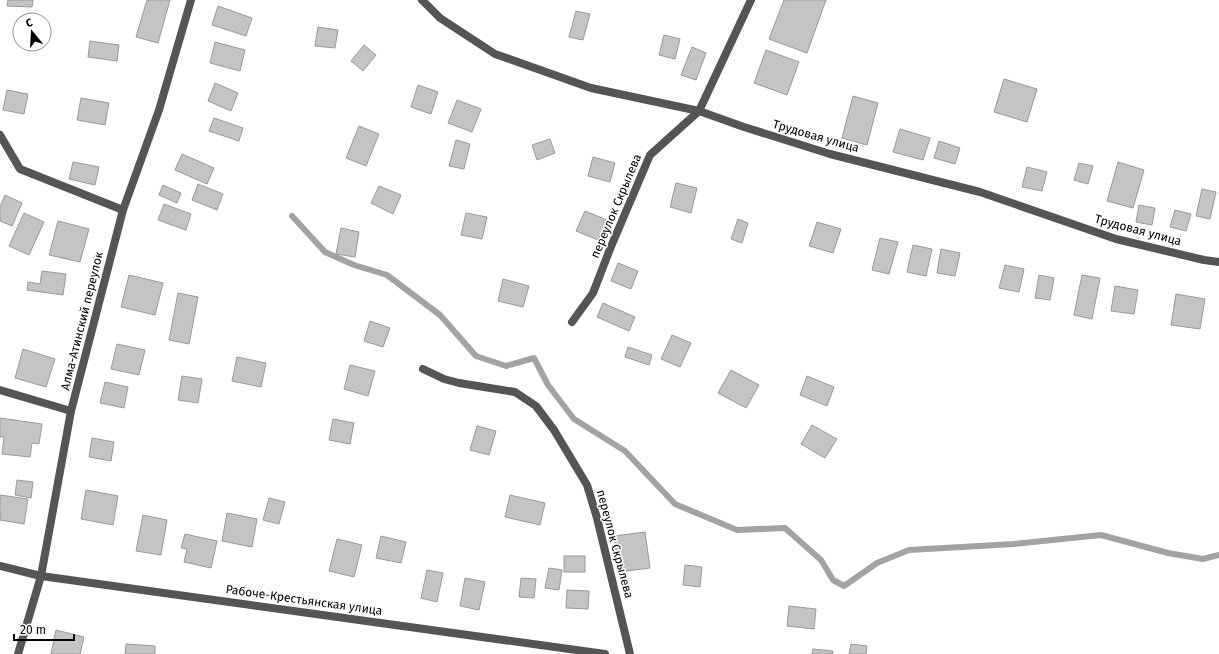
<svg xmlns="http://www.w3.org/2000/svg" width="1219" height="654" viewBox="0 0 1219 654" font-family="'Fira Sans',sans-serif">
  <style>
    .lines { fill: none; stroke-linecap: round; stroke-linejoin: round }
    .stream { stroke: #a3a3a3; stroke-width: 6 }
    .building { fill: #c4c4c4; stroke: #999 }
    .minor { stroke: #555; stroke-width: 8 }
    .labels { text-anchor: middle; stroke-width: 3; stroke-linejoin: round; paint-order: stroke }
    .street-label { font-size: 12px; fill: #000; stroke: #fff }
  </style>
  <rect width="100%" height="100%" fill="#fff"/>
  <g class="lines">
    <path class="stream" d="M 292,216 L 325,252 L 354,265 L 387,275 L 440,315 L 476,356 L 506,366 L 534,358 L 548,385 L 574,419 L 625,451 L 675,504 L 737,530 L 785,528 L 821,560 L 833,580 L 844,586 L 877,563 L 909,550 L 1014,544 L 1101,535 L 1168,553 L 1203,559 L 1219,555"/>
  </g>
  <g class="building">
    <path d="M 8,0 L 33,0 L 32,7 L 7,6 Z"/>
    <path d="M 147,0 L 170,0 L 158,43 L 136,37 Z"/>
    <path d="M 784,0 L 826,0 L 807,53 L 769,39 Z"/>
    <path d="M 218,6 L 252,18 L 246,36 L 212,25 Z"/>
    <path d="M 576,11 L 590,14 L 583,40 L 569,37 Z"/>
    <path d="M 318,27 L 338,30 L 335,48 L 315,46 Z"/>
    <path d="M 664,35 L 680,39 L 675,59 L 659,55 Z"/>
    <path d="M 90,41 L 119,45 L 117,61 L 88,57 Z"/>
    <path d="M 215,42 L 245,50 L 240,71 L 210,63 Z"/>
    <path d="M 364,45 L 376,55 L 363,71 L 351,61 Z"/>
    <path d="M 692,47 L 706,53 L 696,80 L 681,75 Z"/>
    <path d="M 766,50 L 799,62 L 787,95 L 754,83 Z"/>
    <path d="M 1004,79 L 1037,89 L 1027,122 L 994,112 Z"/>
    <path d="M 215,83 L 238,93 L 231,111 L 208,101 Z"/>
    <path d="M 418,85 L 438,92 L 431,114 L 411,107 Z"/>
    <path d="M 7,90 L 28,94 L 24,114 L 3,110 Z"/>
    <path d="M 853,96 L 878,103 L 867,145 L 842,138 Z"/>
    <path d="M 81,98 L 109,103 L 105,125 L 77,120 Z"/>
    <path d="M 457,100 L 481,109 L 472,132 L 448,123 Z"/>
    <path d="M 214,118 L 243,128 L 239,141 L 209,131 Z"/>
    <path d="M 359,126 L 379,134 L 366,166 L 346,158 Z"/>
    <path d="M 900,129 L 930,138 L 923,160 L 893,152 Z"/>
    <path d="M 550,139 L 555,153 L 537,160 L 532,145 Z"/>
    <path d="M 456,140 L 470,144 L 464,169 L 449,166 Z"/>
    <path d="M 939,141 L 960,148 L 955,164 L 934,158 Z"/>
    <path d="M 182,154 L 214,168 L 207,184 L 175,170 Z"/>
    <path d="M 593,157 L 615,163 L 610,182 L 588,176 Z"/>
    <path d="M 73,162 L 99,167 L 95,185 L 69,179 Z"/>
    <path d="M 1118,162 L 1144,170 L 1133,208 L 1107,201 Z"/>
    <path d="M 1079,163 L 1093,166 L 1088,184 L 1074,180 Z"/>
    <path d="M 1027,167 L 1047,172 L 1042,191 L 1022,187 Z"/>
    <path d="M 676,183 L 697,188 L 691,213 L 670,207 Z"/>
    <path d="M 198,184 L 223,194 L 217,210 L 192,200 Z"/>
    <path d="M 163,185 L 181,193 L 177,203 L 159,195 Z"/>
    <path d="M 379,186 L 401,195 L 393,214 L 371,203 Z"/>
    <path d="M 1202,189 L 1216,192 L 1210,219 L 1196,216 Z"/>
    <path d="M 5,195 L 22,203 L 12,226 L 0,221 L 0,207 Z"/>
    <path d="M 164,204 L 191,214 L 186,230 L 158,220 Z"/>
    <path d="M 1139,205 L 1155,208 L 1152,225 L 1136,222 Z"/>
    <path d="M 1175,210 L 1191,214 L 1186,231 L 1170,227 Z"/>
    <path d="M 585,211 L 607,220 L 598,240 L 576,231 Z"/>
    <path d="M 24,213 L 44,222 L 29,255 L 9,246 Z"/>
    <path d="M 466,213 L 487,217 L 482,239 L 461,235 Z"/>
    <path d="M 738,219 L 748,223 L 742,243 L 731,239 Z"/>
    <path d="M 58,221 L 89,229 L 80,262 L 49,255 Z"/>
    <path d="M 817,222 L 841,229 L 833,253 L 809,246 Z"/>
    <path d="M 341,228 L 359,232 L 355,257 L 336,254 Z"/>
    <path d="M 880,238 L 898,242 L 889,274 L 872,270 Z"/>
    <path d="M 913,245 L 932,249 L 926,276 L 907,272 Z"/>
    <path d="M 941,249 L 960,253 L 955,276 L 937,273 Z"/>
    <path d="M 618,263 L 638,271 L 631,289 L 611,281 Z"/>
    <path d="M 1005,265 L 1024,269 L 1019,292 L 999,288 Z"/>
    <path d="M 42,271 L 66,274 L 63,295 L 27,290 L 28,282 L 40,284 Z"/>
    <path d="M 129,275 L 163,283 L 155,315 L 121,307 Z"/>
    <path d="M 1039,275 L 1054,278 L 1050,300 L 1035,298 Z"/>
    <path d="M 1082,275 L 1100,278 L 1092,319 L 1074,315 Z"/>
    <path d="M 503,279 L 529,286 L 523,307 L 498,301 Z"/>
    <path d="M 1115,286 L 1138,290 L 1134,314 L 1111,311 Z"/>
    <path d="M 178,293 L 198,297 L 189,344 L 169,340 Z"/>
    <path d="M 1176,294 L 1205,299 L 1200,329 L 1171,325 Z"/>
    <path d="M 603,303 L 635,317 L 629,331 L 597,317 Z"/>
    <path d="M 370,321 L 390,328 L 383,347 L 364,341 Z"/>
    <path d="M 672,335 L 691,343 L 680,367 L 661,359 Z"/>
    <path d="M 117,344 L 145,350 L 139,375 L 111,369 Z"/>
    <path d="M 628,347 L 652,355 L 649,365 L 625,357 Z"/>
    <path d="M 23,349 L 55,359 L 46,387 L 15,378 Z"/>
    <path d="M 237,357 L 266,363 L 261,387 L 232,381 Z"/>
    <path d="M 350,365 L 375,371 L 368,396 L 344,389 Z"/>
    <path d="M 731,370 L 759,385 L 746,408 L 718,393 Z"/>
    <path d="M 182,376 L 202,379 L 198,403 L 178,400 Z"/>
    <path d="M 807,376 L 834,387 L 827,406 L 800,395 Z"/>
    <path d="M 105,382 L 128,387 L 124,408 L 100,403 Z"/>
    <path d="M 0,418 L 42,424 L 39,444 L 32,443 L 30,457 L 2,454 L 4,437 L 0,437 Z"/>
    <path d="M 333,419 L 354,423 L 350,444 L 329,440 Z"/>
    <path d="M 812,425 L 837,439 L 825,458 L 801,444 Z"/>
    <path d="M 477,426 L 496,431 L 489,455 L 470,450 Z"/>
    <path d="M 92,438 L 114,442 L 111,461 L 89,457 Z"/>
    <path d="M 17,480 L 33,482 L 31,498 L 15,495 Z"/>
    <path d="M 86,490 L 118,496 L 113,525 L 81,519 Z"/>
    <path d="M 0,495 L 28,499 L 24,524 L 0,520 Z"/>
    <path d="M 510,495 L 545,503 L 540,525 L 505,517 Z"/>
    <path d="M 269,498 L 285,502 L 279,524 L 263,520 Z"/>
    <path d="M 227,513 L 257,519 L 252,547 L 222,541 Z"/>
    <path d="M 143,515 L 167,520 L 161,555 L 136,551 Z"/>
    <path d="M 645,532 L 650,568 L 619,572 L 614,536 Z"/>
    <path d="M 185,534 L 217,541 L 211,568 L 184,562 L 187,549 L 181,548 Z"/>
    <path d="M 381,536 L 406,542 L 401,563 L 376,558 Z"/>
    <path d="M 337,539 L 362,545 L 354,577 L 329,571 Z"/>
    <rect x="564" y="556" width="21" height="16"/>
    <path d="M 685,565 L 702,567 L 700,587 L 683,585 Z"/>
    <path d="M 549,568 L 562,570 L 559,590 L 545,588 Z"/>
    <path d="M 427,570 L 443,573 L 437,602 L 421,598 Z"/>
    <path d="M 465,578 L 485,582 L 479,610 L 460,606 Z"/>
    <path d="M 521,578 L 536,579 L 534,598 L 519,597 Z"/>
    <path d="M 567,590 L 589,591 L 588,609 L 566,608 Z"/>
    <path d="M 789,606 L 816,609 L 814,629 L 787,626 Z"/>
    <path d="M 56,630 L 84,637 L 80,654 L 51,654 Z"/>
    <path d="M 126,644 L 155,646 L 155,654 L 125,654 Z"/>
    <path d="M 851,644 L 867,646 L 866,654 L 849,654 Z"/>
    <path d="M 813,649 L 833,651 L 832,654 L 812,654 Z"/>
  </g>
  <g class="lines">
    <g class="minor">
      <path d="M 422,0 L 440,18 L 495,54 L 591,88 L 699,111 L 744,127 L 830,154 L 980,192 L 1116,239 L 1204,260 L 1219,262"/>
      <path d="M 0,135 L 20,169 L 123,210"/>
      <path d="M 572,322 L 593,293 L 610,249 L 650,155 L 699,111 L 751,0"/>
      <path d="M 423,369 L 444,379 L 459,383 L 515,392 L 536,406 L 554,430 L 587,485 L 597,518 L 630,654"/>
      <path d="M 0,390 L 71,411"/>
      <path d="M 0,566 L 41,576 L 605,654"/>
      <path d="M 18,654 L 41,576 L 71,411 L 123,210 L 159,110 L 191,0"/>
    </g>
  </g>
  <g class="labels">
    <g class="street-label">
      <text transform="translate(816 136) rotate(16)" y="4">Трудовая улица</text>
      <text transform="translate(616 206) rotate(-67)" y="4">переулок Скрылева</text>
      <text transform="translate(1138 230) rotate(15)" y="4">Трудовая улица</text>
      <text transform="translate(82 321) rotate(-76)" y="4">Алма-Атинский переулок</text>
      <text transform="translate(615 544) rotate(75)" y="4">переулок Скрылева</text>
      <text transform="translate(304 600) rotate(8)" y="4">Рабоче-Крестьянская улица</text>
    </g>
  </g>
  <g transform="translate(32 32) rotate(342)"><circle r="19" fill="#ffffff" stroke="#999999"/>
  <path d="M0-3L7 15L0 10L-7 15Z" fill="#000000"/>
  <text y="-6" font-size="11" font-weight="bold" text-anchor="middle" fill="#000000">С</text>
  </g>
  <path d="M14 634v6h60v-6" fill="none" stroke="#000000" stroke-width="2"/>
  <text x="20" y="634" font-size="12" fill="#000000" stroke="#ffffff" stroke-width="3" paint-order="stroke">20 m</text>
</svg>
